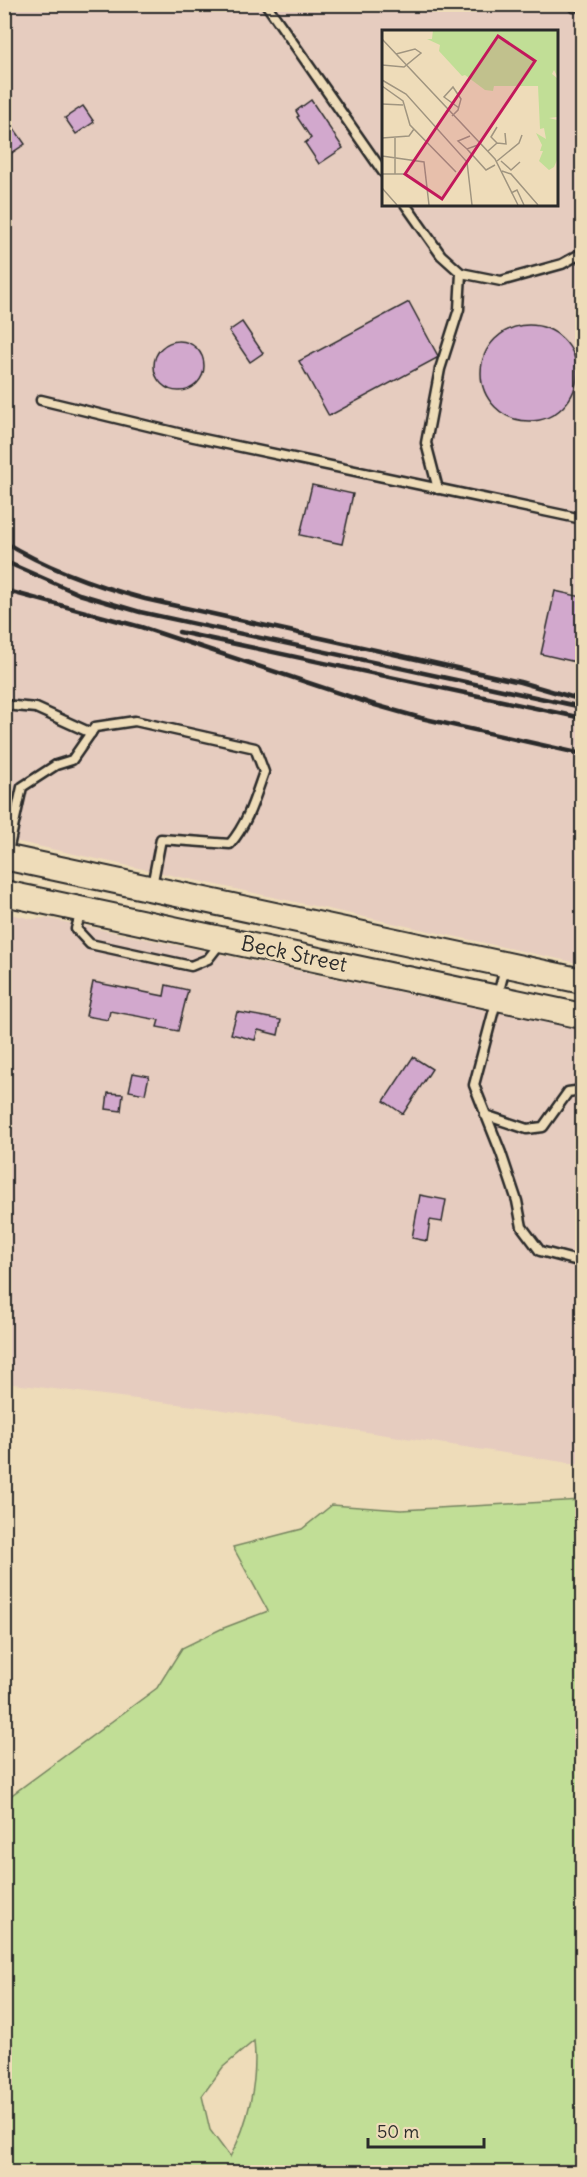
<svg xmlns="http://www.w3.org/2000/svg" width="587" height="2177" viewBox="0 0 587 2177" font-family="Delius,sans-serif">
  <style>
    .built { fill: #e6ccbf; fill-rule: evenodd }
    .green { fill: #c1de96; stroke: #768460; stroke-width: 1.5; fill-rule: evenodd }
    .building { fill: #d2a8cd; stroke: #2b2b2b; stroke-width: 1.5 }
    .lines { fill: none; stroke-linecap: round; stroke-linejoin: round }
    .lane-casing { stroke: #2b2b2b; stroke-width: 13 }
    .secondary-casing { stroke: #2b2b2b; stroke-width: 28 }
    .lane { stroke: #eedcb9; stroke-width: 8 }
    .secondary { stroke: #eedcb9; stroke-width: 24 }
    .rail { stroke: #2b2b2b; stroke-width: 4.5 }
    .labels { text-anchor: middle; stroke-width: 6; stroke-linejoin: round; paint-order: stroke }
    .street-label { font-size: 21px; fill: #2b2b2b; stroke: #eedcb9 }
    .inset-road { fill: none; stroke: #a09580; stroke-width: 1.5 }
    .view { fill: #c2185b; fill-opacity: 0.15; stroke: #c2185b; stroke-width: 3 }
    .inset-edge { fill: none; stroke: #2b2b2b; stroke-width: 3 }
  </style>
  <rect width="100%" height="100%" fill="#eedcb9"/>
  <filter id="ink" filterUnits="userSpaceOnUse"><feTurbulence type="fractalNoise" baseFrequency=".0167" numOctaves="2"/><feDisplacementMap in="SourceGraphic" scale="12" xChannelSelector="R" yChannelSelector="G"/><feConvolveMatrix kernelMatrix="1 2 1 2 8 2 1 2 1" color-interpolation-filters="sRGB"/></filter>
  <g filter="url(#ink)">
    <g class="built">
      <path d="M 5,5 L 582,5 L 582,964 L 5,839 ZM 383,32 L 556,32 L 556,204 L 383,204 Z"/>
      <path d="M 5,913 L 32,919 L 46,918 L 582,1030 L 582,1465 L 210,1408 L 5,1383 Z"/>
    </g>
    <path class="green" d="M 582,1500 L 582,2172 L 5,2172 L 5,1800 L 157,1688 L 182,1648 L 221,1629 L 268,1611 L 233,1547 L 302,1529 L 332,1505 L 401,1510 ZM 254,2041 C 258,2079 249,2123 230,2157 L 210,2130 L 202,2096 L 223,2067 Z"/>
    <g class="building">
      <path d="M 311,100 L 343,148 L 319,164 L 305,143 L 311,138 L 297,117 L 299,116 L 296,111 Z"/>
      <path d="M 83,106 L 94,122 L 76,134 L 65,118 Z"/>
      <path d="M 4,114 L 25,144 L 4,158 Z"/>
      <path d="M 409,302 L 438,356 L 437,358 L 329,416 L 299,361 Z"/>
      <path d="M 242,322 L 263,353 L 250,362 L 229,331 Z"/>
      <circle cx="529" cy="373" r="48"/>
      <circle cx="179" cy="366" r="25"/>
      <path d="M 312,485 L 353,494 L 342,544 L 300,535 Z"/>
      <path d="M 555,591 L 582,597 L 582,634 L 576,662 L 541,654 Z"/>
      <path d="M 93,982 L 164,996 L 166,985 L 188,990 L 178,1031 L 157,1027 L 159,1020 L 110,1011 L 108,1020 L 86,1016 Z"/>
      <path d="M 237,1012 L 281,1020 L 278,1035 L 258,1030 L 255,1040 L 231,1034 Z"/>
      <path d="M 413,1057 L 432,1069 L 403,1114 L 384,1101 Z"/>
      <path d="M 133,1073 L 149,1076 L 145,1094 L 129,1091 Z"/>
      <path d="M 108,1093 L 123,1094 L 121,1111 L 106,1109 Z"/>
      <path d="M 420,1195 L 446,1200 L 442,1222 L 430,1220 L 427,1241 L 412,1238 Z"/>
    </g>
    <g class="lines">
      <defs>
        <g id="lane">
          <path d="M 266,4 L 383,172"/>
          <path d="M 574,7 L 578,4"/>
          <path d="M 405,204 L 441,255 L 461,273 L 501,281 L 562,264 L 582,253"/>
          <path d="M 41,400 L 194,437 L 582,519"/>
          <path d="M 438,489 L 426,443 L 440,369 L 459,309 L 461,273"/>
          <path d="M 4,705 L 36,708 L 91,733"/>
          <path d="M 7,856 L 22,787 L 56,765 L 72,760 L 95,727 L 135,721 L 255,748 L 264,772 C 255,797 248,823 230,844 L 161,839 L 152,886"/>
          <path d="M 81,912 L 76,929 L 90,944 L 191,966 L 208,959 L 222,941"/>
          <path d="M 505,968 L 474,1085 L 501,1153 L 517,1201 L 522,1227 L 540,1251 L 582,1262"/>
          <path d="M 485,1115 L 527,1129 L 543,1127 L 568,1092 L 582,1090"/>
        </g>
        <g id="secondary">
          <path d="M 4,857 L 582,981"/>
          <path d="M 4,893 L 582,1016"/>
        </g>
      </defs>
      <use href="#lane" class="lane-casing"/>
      <use href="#secondary" class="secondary-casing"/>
      <use href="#lane" class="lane"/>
      <use href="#secondary" class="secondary"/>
      <g class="rail">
        <path d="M 4,542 C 48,569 96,586 145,599 L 520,682 L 582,700"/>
        <path d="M 4,561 L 79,594 L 140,612 L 577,706"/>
        <path d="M 4,590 L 141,627 L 375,705 L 421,718 L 582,754"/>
        <path d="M 179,632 L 582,718"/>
      </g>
    </g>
  </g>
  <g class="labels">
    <g class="street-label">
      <text transform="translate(294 954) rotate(12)" y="7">Beck Street</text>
    </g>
  </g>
  <g transform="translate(382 30)">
    <rect width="176" height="176" fill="#eedcb9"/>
    <path d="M 51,0 L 175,0 L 175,46 L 172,40 L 170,44 L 175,48 L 175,87 L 167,88 L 175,90 L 175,130 L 172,137 L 167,140 L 157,131 L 161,121 L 158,121 L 160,115 L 154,103 L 164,109 L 162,98 L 158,99 L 156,56 L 112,56 L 111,61 L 103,60 L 83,45 L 80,46 L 57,21 L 58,15 L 45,9 L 50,9 Z" fill="#c1de96"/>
    <path class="inset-road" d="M 0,9 L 113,129 L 136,175M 0,35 L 22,37 L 39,23 L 33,19 L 14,24M 0,50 L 24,64 L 85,132 L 90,175M 0,56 L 21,71 L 28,95 L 74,142M 0,74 L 21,75M 70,86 L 76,80 L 79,69 L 71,57 L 62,67 L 77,78M 88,106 L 76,111 L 85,119 L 96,115M 0,108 L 27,106 L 32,99M 115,113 L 124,114 L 123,103M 85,119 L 104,140 L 113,135M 106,121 L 115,113 L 109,107 L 115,97M 0,126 L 42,132 L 47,175M 115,131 L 137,113 L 140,105M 119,131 L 129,140 L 138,132M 120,141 L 129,144 L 156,175M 0,144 L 24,144M 13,144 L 13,108M 0,158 L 15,175M 129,163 L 135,160 L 142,175"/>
    <path class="view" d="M 116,6 L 153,31 L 60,169 L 23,144 Z"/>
    <rect width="176" height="176" class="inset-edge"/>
  </g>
  <rect width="587" height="2177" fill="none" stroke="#eedcb9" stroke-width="24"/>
  <rect x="12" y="12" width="563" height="2153" fill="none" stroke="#2b2b2b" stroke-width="2" filter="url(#ink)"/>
  <path d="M368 2138v9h116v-9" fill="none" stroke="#2b2b2b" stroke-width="3"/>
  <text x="377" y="2138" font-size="18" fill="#2b2b2b" stroke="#eedcb9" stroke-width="4.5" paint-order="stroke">50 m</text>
</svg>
